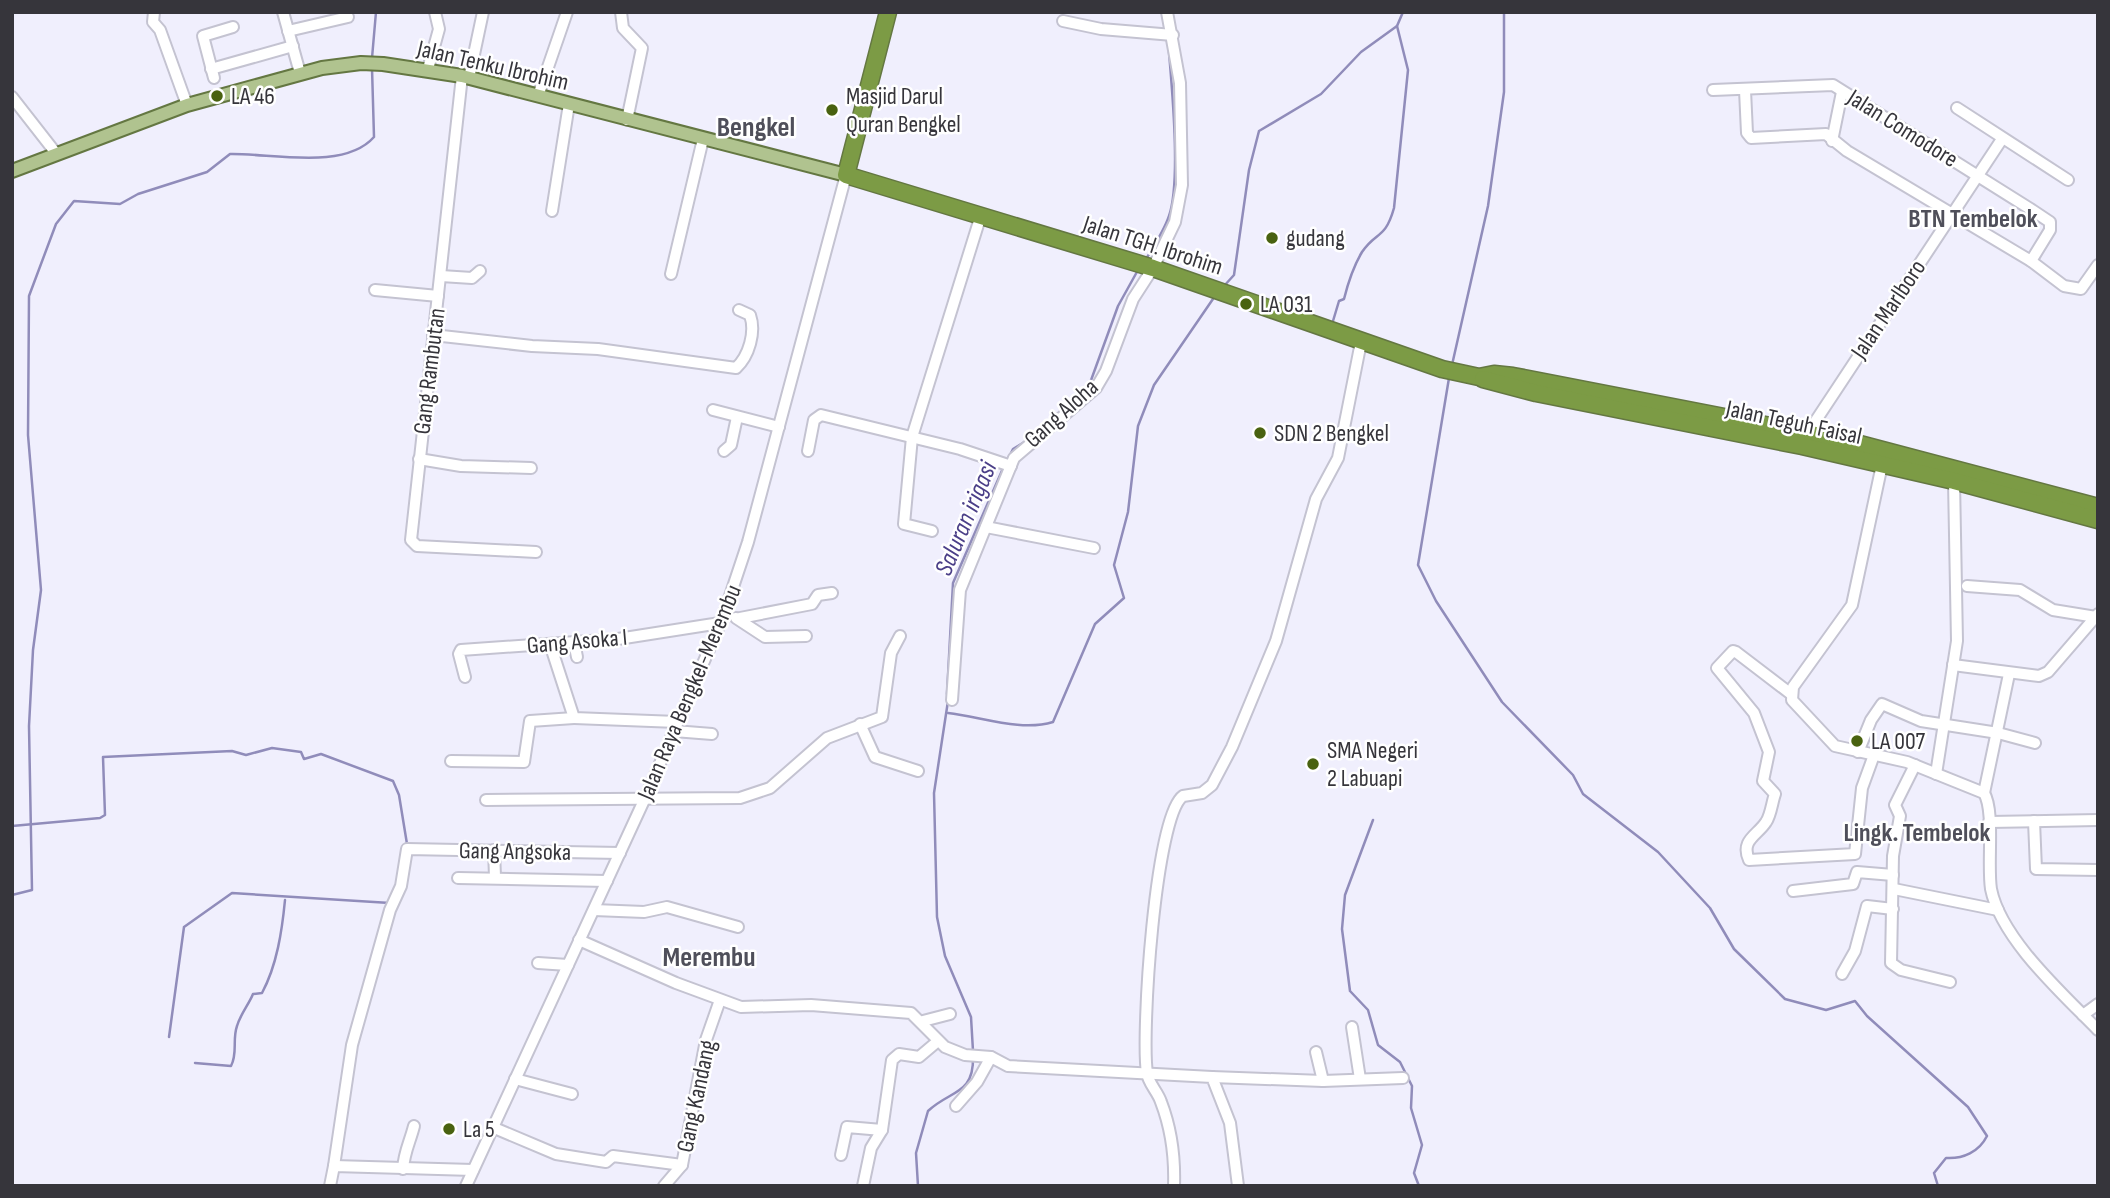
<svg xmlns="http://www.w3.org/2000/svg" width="2110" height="1198" viewBox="0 0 2110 1198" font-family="'Sofia Sans Condensed',sans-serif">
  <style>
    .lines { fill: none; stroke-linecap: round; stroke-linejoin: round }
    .stream { stroke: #908cba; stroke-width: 2.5 }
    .minor-casing { stroke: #c4c3d1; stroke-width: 14 }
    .major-casing { stroke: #647742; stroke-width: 16 }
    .highway-casing { stroke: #647742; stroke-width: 19 }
    .minor { stroke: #fff; stroke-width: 10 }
    .major { stroke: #b0c38f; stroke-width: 12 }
    .highway { stroke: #7c9b45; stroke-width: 16 }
    .poi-dot { fill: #496210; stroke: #fff; stroke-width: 2.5 }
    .labels { text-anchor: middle; stroke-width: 5; stroke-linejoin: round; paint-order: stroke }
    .street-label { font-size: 24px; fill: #36353b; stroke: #fff }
    .poi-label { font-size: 24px; fill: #36353b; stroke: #fff; text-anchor: start }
    .neighbourhood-label { font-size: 26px; font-weight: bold; fill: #4f4f5a; stroke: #fff }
    .water-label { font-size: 26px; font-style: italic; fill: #4b3f88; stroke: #fff }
    .quarter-label { font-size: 28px; font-weight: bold; fill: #4f4f5a; stroke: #fff }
  </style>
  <rect width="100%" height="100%" fill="#f0effd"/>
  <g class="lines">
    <g class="stream">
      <path d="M 372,58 L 376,12"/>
      <path d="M 1146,259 C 1154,246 1164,231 1169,216 C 1181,182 1172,89 1169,52"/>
      <path d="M 1224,286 L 1234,275 L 1249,170 L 1259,131 L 1321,94 L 1361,52 L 1397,26 L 1403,12"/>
      <path d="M 1333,321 L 1339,301 L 1344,299 C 1348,283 1353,267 1362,252 C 1376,231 1385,240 1394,208 L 1408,70 L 1397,26"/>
      <path d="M 1452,365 L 1488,206 L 1504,92 L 1504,12"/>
      <path d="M 1449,378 L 1418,565 L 1436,601 L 1502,702 L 1573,775 L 1583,794 L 1658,852 L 1710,908 L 1734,949 L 1785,999 L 1826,1010 L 1855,1001 L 1867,1016 L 1968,1107 L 1987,1136 C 1979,1152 1963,1159 1946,1158 L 1934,1173 L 1938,1186"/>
      <path d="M 1081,394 L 1090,383 L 1118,306 L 1138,270"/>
      <path d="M 1007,461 L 1013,449 L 1026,441"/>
      <path d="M 947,694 L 953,583 L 1004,466"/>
      <path d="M 948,701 L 934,793 L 937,917 L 945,956 L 971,1017 L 973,1051"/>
      <path d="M 948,713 C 982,717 1021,732 1053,722 L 1095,624 L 1124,598 L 1114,565 L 1128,512 L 1138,426 L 1154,385 L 1215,296"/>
      <path d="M 1373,820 L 1345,895 L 1342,929 L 1350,991 L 1368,1010 L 1378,1045 L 1400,1062 L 1412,1086 L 1411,1108 L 1422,1145 L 1414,1173 L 1419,1186"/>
      <path d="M 12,826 L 100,818 L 105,815 L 103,757 L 232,751 L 246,755 L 272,748 L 301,752 L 304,759 L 321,754 L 393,781 L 399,795 L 407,844"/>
      <path d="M 12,895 L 32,890 L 29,726 L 33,650 L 41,590 L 28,435 L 29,296 L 56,224 L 74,201 L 120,204 L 138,194 L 207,172 L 230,154 C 271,153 344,171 374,137 L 372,68"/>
      <path d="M 169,1037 L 184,927 L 232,893 L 390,903"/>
      <path d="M 195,1063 L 231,1066 C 238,1053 232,1040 237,1026 C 240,1015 249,1004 253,994 L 262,993 C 277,965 282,931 285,900"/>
      <path d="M 918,1186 L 916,1153 L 928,1111 C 950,1090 974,1095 973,1057"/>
    </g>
    <defs>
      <g id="minor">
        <path d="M 154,12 L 153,22 L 160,30 L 187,105"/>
        <path d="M 283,12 L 300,73"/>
        <path d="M 621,12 L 623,28 L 642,48 L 627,120"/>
        <path d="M 1063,21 L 1101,29 L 1173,35"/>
        <path d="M 288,31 L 348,17"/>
        <path d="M 211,69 L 293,46"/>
        <path d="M 428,69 L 439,29 L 435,12"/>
        <path d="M 462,76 L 411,540 L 417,546 L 536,552"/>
        <path d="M 214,78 L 203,36 L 233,27"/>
        <path d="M 469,78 L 483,12"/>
        <path d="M 1713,90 L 1833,85 L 2032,210 L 2050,222 L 2050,230 L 2031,261 L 1847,151 L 1826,134 L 1751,138 L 1747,133 L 1745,90"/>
        <path d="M 538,96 L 567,12"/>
        <path d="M 12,97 L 55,152"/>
        <path d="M 1957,108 L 2068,180"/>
        <path d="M 1832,141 L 1842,92"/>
        <path d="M 552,211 L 569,104"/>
        <path d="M 2031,261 L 2064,286 L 2081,289 L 2098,265"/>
        <path d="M 671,274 L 703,139"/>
        <path d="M 441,276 L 472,278 L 480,271"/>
        <path d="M 375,290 L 438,296"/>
        <path d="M 433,335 L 532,346 L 598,349 L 736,368 C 749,356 756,332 750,315 L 739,310"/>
        <path d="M 713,410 L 779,427"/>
        <path d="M 1805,437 L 2002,139"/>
        <path d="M 724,451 L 731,445 L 737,417"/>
        <path d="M 808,451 L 814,420 L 821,415 L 960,449 L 1011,466"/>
        <path d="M 419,459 L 461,466 L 531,468"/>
        <path d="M 1883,460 L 1852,605 L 1793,687 L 1792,700 L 1835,746 L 1907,762 L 1984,793 C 1995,811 1987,864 1991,889 C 2001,939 2063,994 2098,1030"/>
        <path d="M 986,527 L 1094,548"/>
        <path d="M 932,531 L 904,524 L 912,437 L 981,215"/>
        <path d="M 1967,586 L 2020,590 L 2053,610 L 2096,617"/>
        <path d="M 736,618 L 765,637 L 806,636"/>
        <path d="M 740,618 L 812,604 L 818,595 L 832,593"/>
        <path d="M 574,642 L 577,657"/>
        <path d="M 550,644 L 574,718 L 677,722"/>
        <path d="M 1953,665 L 2039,676 L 2048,672 L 2098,614"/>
        <path d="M 465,677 L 459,654 L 461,650 L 618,639 L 720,623"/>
        <path d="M 1791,694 L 1736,652 L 1733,651 L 1717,668 L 1754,713 L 1769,752 L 1763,781 L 1775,794 C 1772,802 1771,815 1766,822 C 1758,835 1740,840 1749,860 L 1855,854 L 1862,788 L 1874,755"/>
        <path d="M 952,700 L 960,590 L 1014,458 L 1096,388 L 1106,371 L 1133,299 L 1153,268 L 1175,222 L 1182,185 L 1180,83 L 1167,12"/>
        <path d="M 860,724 L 875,757 L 918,771"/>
        <path d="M 674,731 L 712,734"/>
        <path d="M 1858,752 L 1871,720 L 1882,704 L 1921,721 L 1998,733 L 2035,743"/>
        <path d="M 451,761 L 524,762 L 530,721 L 574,718"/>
        <path d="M 1915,765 L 1895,805 L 1900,816 L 1893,856 L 1891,963 L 1901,970 L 1950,982"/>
        <path d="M 1936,774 L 1957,641 L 1954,481"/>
        <path d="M 1984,793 L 2009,674"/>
        <path d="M 486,800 L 740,798 L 770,788 L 827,738 L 882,717 L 891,653 L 900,636"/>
        <path d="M 2034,821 L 2036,869 L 2098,870"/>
        <path d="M 1989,822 L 2098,820"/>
        <path d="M 494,850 L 495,877"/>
        <path d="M 458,878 L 607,881"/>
        <path d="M 1894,889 L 1998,910"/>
        <path d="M 1793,891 L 1853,884 L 1857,872 L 1893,875"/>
        <path d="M 594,910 L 644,912 L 667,907 L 738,927"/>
        <path d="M 579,940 L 676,983 L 741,1007 L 811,1005 L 911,1013 L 945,1047 L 965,1055 L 991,1057 L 1008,1066 L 1212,1077 L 1230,1123 L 1238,1186"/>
        <path d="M 538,963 L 568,965"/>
        <path d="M 1842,974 L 1855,951 L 1867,906 L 1893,909"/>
        <path d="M 2083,1015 L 2098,1004"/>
        <path d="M 923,1021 L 950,1014"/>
        <path d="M 1352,1027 L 1360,1079"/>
        <path d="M 1316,1052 L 1323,1081"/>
        <path d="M 1212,1077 L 1323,1081 L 1403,1078"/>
        <path d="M 515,1079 L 572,1094"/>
        <path d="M 956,1106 L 977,1082 L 991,1057"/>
        <path d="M 492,1127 L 556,1154 L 606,1162 L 613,1156 L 682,1165"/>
        <path d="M 841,1155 L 847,1127 L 882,1130"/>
        <path d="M 334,1166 L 352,1045 L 390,910 L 401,886 L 407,849 L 620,853"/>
        <path d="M 403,1169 C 404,1152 410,1142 414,1126"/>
        <path d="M 330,1186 L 334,1166 L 473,1170"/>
        <path d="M 466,1186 L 646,796 L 723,617 L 748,542 L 846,175"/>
        <path d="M 664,1186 L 682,1165 L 706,1040 L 720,1000"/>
        <path d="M 863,1186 L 871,1148 L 882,1130 L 892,1060 L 899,1054 L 919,1057 L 938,1041"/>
        <path d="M 1174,1186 C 1175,1157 1171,1128 1161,1102 C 1158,1092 1148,1083 1147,1073 C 1141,1034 1155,816 1183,796 L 1202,793 L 1212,785 L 1232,747 L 1276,641 L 1316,499 L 1338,458 L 1361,342"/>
      </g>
      <path id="major" d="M 12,171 L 187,105 L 322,68 L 361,63 L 383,64 L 462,76 L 846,175"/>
      <g id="highway">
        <path d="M 888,12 L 846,175 L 1153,268 L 1442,369 L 1479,377 L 1494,374 L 1513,376 L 1852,442 L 2098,507"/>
        <path d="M 1483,379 L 1536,393 L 1802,446 L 1954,481 L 2098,520"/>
      </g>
    </defs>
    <use href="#minor" class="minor-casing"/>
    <use href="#major" class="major-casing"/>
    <use href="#highway" class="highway-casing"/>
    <use href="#minor" class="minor"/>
    <use href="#major" class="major"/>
    <use href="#highway" class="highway"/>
  </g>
  <g class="poi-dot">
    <circle cx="217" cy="96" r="7"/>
    <circle cx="832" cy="110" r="7"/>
    <circle cx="1272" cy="238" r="7"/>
    <circle cx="1246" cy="304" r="7"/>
    <circle cx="1260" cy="433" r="7"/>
    <circle cx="1857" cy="741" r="7"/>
    <circle cx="1313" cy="764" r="7"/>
    <circle cx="449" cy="1129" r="7"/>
  </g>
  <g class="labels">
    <g class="street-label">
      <text transform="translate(493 65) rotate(13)" y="8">Jalan Tenku Ibrohim</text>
      <text transform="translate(1903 128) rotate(32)" y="8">Jalan Comodore</text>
      <text transform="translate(1153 245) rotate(18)" y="8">Jalan TGH. Ibrohim</text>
      <text transform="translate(1888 309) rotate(-56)" y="8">Jalan Marlboro</text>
      <text transform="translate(429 371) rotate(-83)" y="8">Gang Rambutan</text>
      <text transform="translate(1061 413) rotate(-42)" y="8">Gang Aloha</text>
      <text transform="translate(1794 422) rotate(12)" y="8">Jalan Teguh Faisal</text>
      <text transform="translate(577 641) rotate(-5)" y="8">Gang Asoka I</text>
      <text transform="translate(689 692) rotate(-67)" y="8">Jalan Raya Bengkel-Merembu</text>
      <text transform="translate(515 851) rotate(1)" y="8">Gang Angsoka</text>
      <text transform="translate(696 1096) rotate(-78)" y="8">Gang Kandang</text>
    </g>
    <g class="poi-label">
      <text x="231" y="104">LA 46</text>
      <text x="846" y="104">Masjid Darul<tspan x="846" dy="28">Quran Bengkel</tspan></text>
      <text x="1286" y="246">gudang</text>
      <text x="1260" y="312">LA 031</text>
      <text x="1274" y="441">SDN 2 Bengkel</text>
      <text x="1871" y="749">LA 007</text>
      <text x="1327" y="758">SMA Negeri<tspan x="1327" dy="28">2 Labuapi</tspan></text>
      <text x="463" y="1137">La 5</text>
    </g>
    <g class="neighbourhood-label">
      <text x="1973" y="227">BTN Tembelok</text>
      <text x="1917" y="841">Lingk. Tembelok</text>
    </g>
    <g class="water-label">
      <text transform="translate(965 518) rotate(-67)" y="9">Saluran irigasi</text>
    </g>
    <g class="quarter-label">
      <text x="756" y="136">Bengkel</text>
      <text x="709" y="966">Merembu</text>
    </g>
  </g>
  <rect width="2110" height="1198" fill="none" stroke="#36353b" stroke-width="28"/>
</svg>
